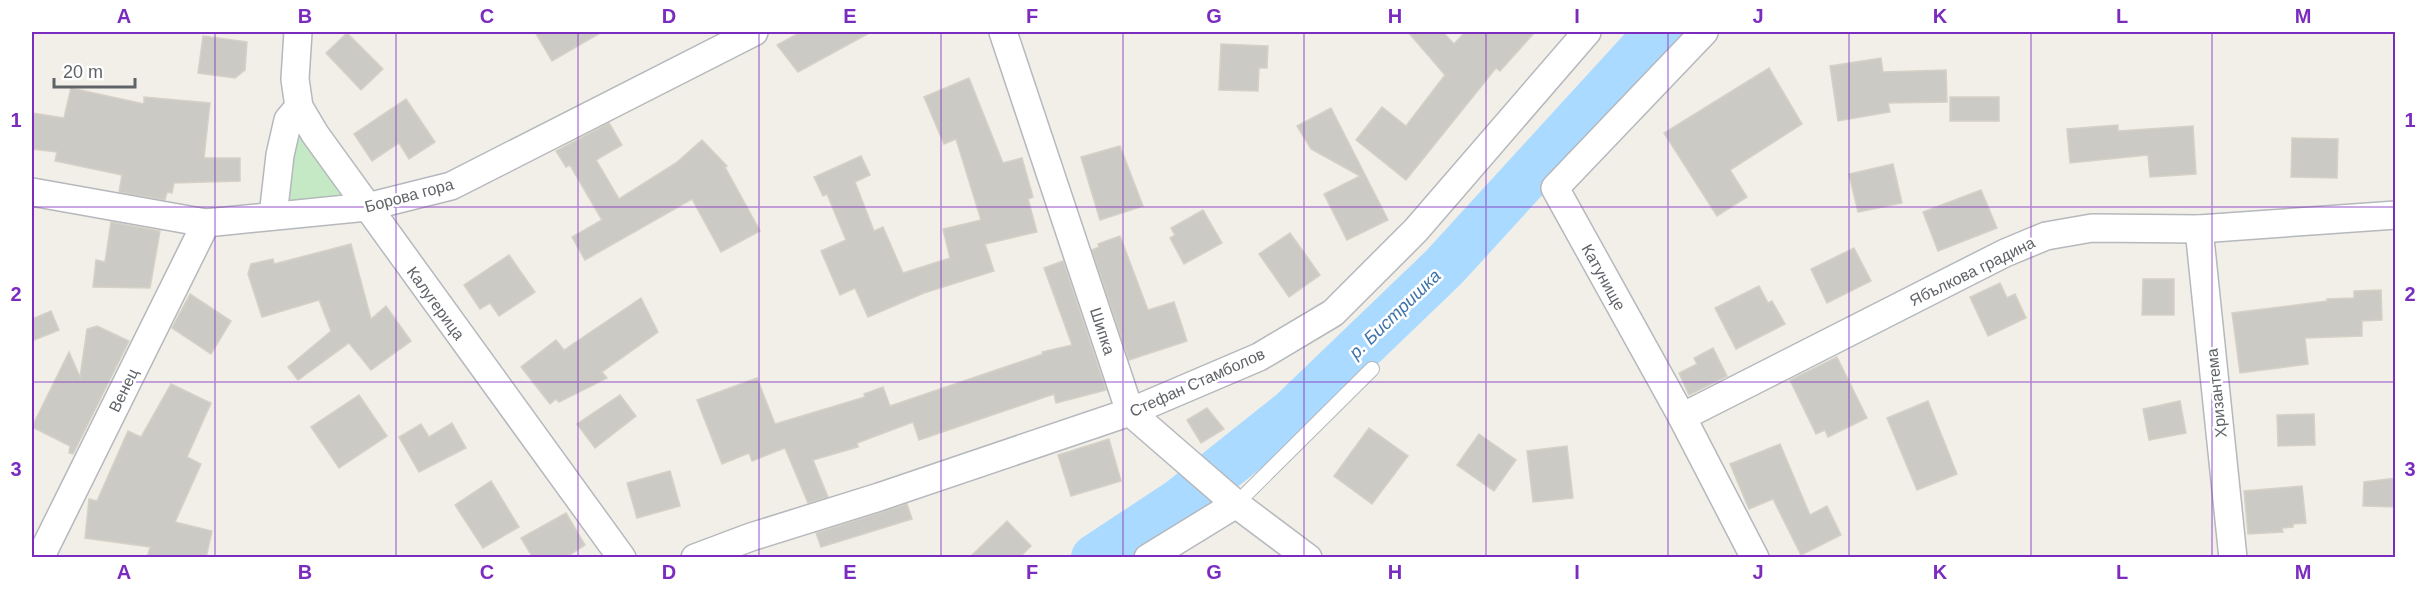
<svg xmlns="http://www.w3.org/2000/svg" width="2427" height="589" viewBox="0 0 2427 589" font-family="Helvetica,sans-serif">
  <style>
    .green { fill: #c5e8c5 }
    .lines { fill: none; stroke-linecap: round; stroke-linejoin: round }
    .river { stroke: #aadaff; stroke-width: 48 }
    .building { fill: #cccac5; stroke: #d6d1c6; stroke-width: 1.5 }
    .service-casing { stroke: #b5b8bc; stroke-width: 16 }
    .minor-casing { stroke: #b5b8bc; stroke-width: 30 }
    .service { stroke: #fff; stroke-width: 14 }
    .minor { stroke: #fff; stroke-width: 27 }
    .grid { fill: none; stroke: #7b2cbf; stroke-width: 1.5; stroke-opacity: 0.55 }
    .labels { text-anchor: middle; stroke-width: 5; stroke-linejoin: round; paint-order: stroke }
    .street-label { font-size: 16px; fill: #5f6368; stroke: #fff }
    .water-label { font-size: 18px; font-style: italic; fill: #4174aa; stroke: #fff }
    .neatline { fill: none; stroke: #7b2cbf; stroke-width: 2 }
    .grid-label { font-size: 20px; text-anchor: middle; font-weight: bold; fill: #7b2cbf }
  </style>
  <rect width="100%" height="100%" fill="#f1efe8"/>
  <path class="green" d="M 297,128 L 345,190 L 336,198 L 288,201 Z"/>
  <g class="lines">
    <path class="river" d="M 1095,558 L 1180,502 L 1292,413 L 1444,267 L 1659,32"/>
  </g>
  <g class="building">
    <path d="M 535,32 L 602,32 L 552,61 Z"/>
    <path d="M 801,32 L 871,32 L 798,72 L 777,45 Z"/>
    <path d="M 1408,32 L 1443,32 L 1454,44 L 1465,32 L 1535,32 L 1500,71 L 1496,68 L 1406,180 L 1356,140 L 1382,107 L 1406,126 L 1445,75 Z"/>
    <path d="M 347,33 L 383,69 L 361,90 L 326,53 Z"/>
    <path d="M 203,36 L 247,42 L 245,70 L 235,78 L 198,73 Z"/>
    <path d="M 1221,44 L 1268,46 L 1267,68 L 1259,68 L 1258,91 L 1219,90 Z"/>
    <path d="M 1881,58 L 1883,72 L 1946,70 L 1947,102 L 1888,103 L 1890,112 L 1838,121 L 1830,66 Z"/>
    <path d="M 1769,68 L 1802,124 L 1730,170 L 1747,197 L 1717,216 L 1664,133 Z"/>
    <path d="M 969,78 L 1003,163 L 1022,158 L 1033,197 L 1028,199 L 1037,232 L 985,244 L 994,271 L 924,293 L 868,317 L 855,288 L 840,295 L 821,251 L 846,240 L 827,194 L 823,196 L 814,177 L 861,156 L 870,175 L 855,182 L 874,231 L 883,227 L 903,273 L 950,258 L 943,229 L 981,220 L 956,139 L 944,144 L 924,97 Z"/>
    <path d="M 71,88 L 144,104 L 144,97 L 210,103 L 204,158 L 240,158 L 240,181 L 174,183 L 172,193 L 167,192 L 165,200 L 119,192 L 122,175 L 55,161 L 57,152 L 32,149 L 32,113 L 64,118 Z"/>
    <rect x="1950" y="97" width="49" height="24"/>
    <path d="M 406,99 L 435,142 L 409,159 L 399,143 L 372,161 L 354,134 Z"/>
    <path d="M 1331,108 L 1388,220 L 1347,240 L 1324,194 L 1360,176 L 1311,149 L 1297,126 Z"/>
    <path d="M 609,123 L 622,145 L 596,160 L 619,199 L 676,163 L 702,140 L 727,166 L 725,167 L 760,231 L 721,252 L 692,199 L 585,260 L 572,237 L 602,220 L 570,165 L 566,167 L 556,151 Z"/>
    <path d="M 2118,125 L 2118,131 L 2193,126 L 2196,174 L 2150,177 L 2148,155 L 2070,163 L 2067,129 Z"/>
    <path d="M 2292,138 L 2338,139 L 2337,178 L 2291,177 Z"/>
    <path d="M 1120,146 L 1143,206 L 1100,220 L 1081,157 Z"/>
    <path d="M 1893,164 L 1902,203 L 1858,212 L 1849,174 Z"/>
    <path d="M 1981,190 L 1997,228 L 1938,251 L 1923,212 Z"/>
    <path d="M 1203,210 L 1222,243 L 1184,264 L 1170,238 L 1175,235 L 1171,228 Z"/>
    <path d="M 111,222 L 160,231 L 150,288 L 93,287 L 96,260 L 105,262 Z"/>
    <path d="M 1290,233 L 1320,275 L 1289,297 L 1259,254 Z"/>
    <path d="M 1120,236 L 1148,310 L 1174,302 L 1187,341 L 1129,360 L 1092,250 L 1099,247 L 1098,244 Z"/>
    <path d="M 351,244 L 371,319 L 386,306 L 411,341 L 371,370 L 349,343 L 298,380 L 288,367 L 331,331 L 319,300 L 262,317 L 248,274 L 251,264 L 273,259 L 274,264 Z"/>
    <path d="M 1854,248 L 1871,281 L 1827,303 L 1811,269 Z"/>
    <path d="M 509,255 L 535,292 L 499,316 L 490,303 L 480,309 L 464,285 Z"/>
    <path d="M 1063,261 L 1106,390 L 1056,403 L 1054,394 L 919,440 L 913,422 L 857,443 L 858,447 L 813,460 L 828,497 L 808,503 L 785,448 L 752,461 L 749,453 L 722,464 L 697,400 L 757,378 L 775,424 L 865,397 L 864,394 L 883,387 L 890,406 L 1043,354 L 1042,352 L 1072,345 L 1044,268 Z"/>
    <path d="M 2143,279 L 2174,279 L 2174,315 L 2142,315 Z"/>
    <path d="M 2000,283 L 2007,298 L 2015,294 L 2026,318 L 1988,336 L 1970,297 Z"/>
    <path d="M 1759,286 L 1768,303 L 1772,301 L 1785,324 L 1736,349 L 1715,308 Z"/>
    <path d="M 2381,290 L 2382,320 L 2362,321 L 2362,336 L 2305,338 L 2308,364 L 2240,373 L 2232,313 L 2327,301 L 2327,299 L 2354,298 L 2354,291 Z"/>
    <path d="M 190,294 L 231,321 L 211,354 L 172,328 Z"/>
    <path d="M 641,298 L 658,332 L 602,372 L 607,378 L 559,402 L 556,399 L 550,404 L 521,367 L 556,340 L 564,350 Z"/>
    <path d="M 51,311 L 59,330 L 32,341 L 32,319 Z"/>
    <path d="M 97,326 L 129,341 L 73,454 L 69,453 L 70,446 L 32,427 L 69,352 L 80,377 L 87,329 Z"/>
    <path d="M 1713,348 L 1727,376 L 1689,395 L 1679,373 L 1697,364 L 1694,358 Z"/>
    <path d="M 1837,357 L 1867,418 L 1828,437 L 1825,430 L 1816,434 L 1790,380 Z"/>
    <path d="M 171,384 L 211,403 L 187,457 L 201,464 L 175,522 L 212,531 L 206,558 L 147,558 L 150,547 L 85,538 L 89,499 L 97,501 L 128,431 L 141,437 Z"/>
    <path d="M 359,395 L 387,436 L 339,468 L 311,427 Z"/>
    <path d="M 620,395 L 636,416 L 595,448 L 577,424 Z"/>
    <path d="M 1928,401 L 1957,474 L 1917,490 L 1887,418 Z"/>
    <path d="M 2180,401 L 2186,433 L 2149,440 L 2143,409 Z"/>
    <path d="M 1207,408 L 1224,429 L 1201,443 L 1187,420 Z"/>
    <path d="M 2314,414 L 2315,445 L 2278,446 L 2277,415 Z"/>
    <path d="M 452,423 L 466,448 L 419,472 L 399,437 L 421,424 L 429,437 Z"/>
    <path d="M 1369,428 L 1408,456 L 1372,504 L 1334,476 Z"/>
    <path d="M 1479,434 L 1516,460 L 1494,491 L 1457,465 Z"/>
    <path d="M 1109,439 L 1121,481 L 1071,496 L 1058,455 Z"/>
    <path d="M 1780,444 L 1810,515 L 1827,506 L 1841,535 L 1801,555 L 1773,499 L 1749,509 L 1730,464 Z"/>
    <path d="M 1567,446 L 1573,498 L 1533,502 L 1527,451 Z"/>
    <path d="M 670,471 L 680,506 L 637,518 L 627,483 Z"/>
    <path d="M 2396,478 L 2396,507 L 2363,506 L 2364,482 Z"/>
    <path d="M 491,481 L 519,527 L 483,548 L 455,505 Z"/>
    <path d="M 2302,486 L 2306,523 L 2293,524 L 2293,527 L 2282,528 L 2283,532 L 2248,534 L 2244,491 Z"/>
    <path d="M 907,504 L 912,519 L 821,547 L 816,533 Z"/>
    <path d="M 566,513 L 585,545 L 565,558 L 533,558 L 521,538 Z"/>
    <path d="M 1007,521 L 1031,546 L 1019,558 L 969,558 Z"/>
  </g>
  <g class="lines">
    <defs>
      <path id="service" d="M 1236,504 L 1372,369"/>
      <g id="minor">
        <path d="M 298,32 L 295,79 L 299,107 L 315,134 L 622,558"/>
        <path d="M 1003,32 L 1130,412 L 1236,504 L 1308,558"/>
        <path d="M 1704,32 L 1555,188 L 1682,417 L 1755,558"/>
        <path d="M 32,192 L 206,223 L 367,207 L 451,186 L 754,32"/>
        <path d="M 273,216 L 280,155 L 288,120 L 299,107"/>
        <path d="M 2199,229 L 2233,558"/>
        <path d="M 1682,417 L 2005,253 L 2046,236 L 2092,228 L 2199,229 L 2396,215"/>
        <path d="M 40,558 L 206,223"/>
        <path d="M 695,558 L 751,537 L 879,497 L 1130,412 L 1259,357 L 1333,313 L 1416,230 L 1587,32"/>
        <path d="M 1148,558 L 1236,504"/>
      </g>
    </defs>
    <use href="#service" class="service-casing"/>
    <use href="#minor" class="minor-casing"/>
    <use href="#service" class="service"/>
    <use href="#minor" class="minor"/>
  </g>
  <path class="grid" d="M 215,32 L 215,558M 396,32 L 396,558M 578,32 L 578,558M 759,32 L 759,558M 941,32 L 941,558M 1123,32 L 1123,558M 1304,32 L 1304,558M 1486,32 L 1486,558M 1668,32 L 1668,558M 1849,32 L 1849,558M 2031,32 L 2031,558M 2212,32 L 2212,558M 32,207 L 2396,207M 32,382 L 2396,382"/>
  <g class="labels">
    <g class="street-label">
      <text transform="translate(409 195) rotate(-15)" y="6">Борова гора</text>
      <text transform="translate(1972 271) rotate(-26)" y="6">Ябълкова градина</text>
      <text transform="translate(1604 277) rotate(61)" y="6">Катунище</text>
      <text transform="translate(436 303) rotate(54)" y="6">Калугерица</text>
      <text transform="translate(1103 331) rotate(72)" y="6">Шипка</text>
      <text transform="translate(1197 382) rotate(-24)" y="6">Стефан Стамболов</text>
      <text transform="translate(123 390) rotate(-64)" y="6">Венец</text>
      <text transform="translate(2216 393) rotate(-96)" y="6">Хризантема</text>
    </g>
    <g class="water-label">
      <text transform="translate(1395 314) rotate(-44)" y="6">р. Бистришка</text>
    </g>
  </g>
  <rect width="2427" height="589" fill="none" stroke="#ffffff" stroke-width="66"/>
  <path d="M54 78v9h81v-9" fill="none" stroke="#5f6368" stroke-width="3"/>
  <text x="63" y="78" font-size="18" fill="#5f6368" stroke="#ffffff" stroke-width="4.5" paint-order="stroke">20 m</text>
  <rect x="33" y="33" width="2361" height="523" class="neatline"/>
  <g class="grid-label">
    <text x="124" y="23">A</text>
    <text x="305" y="23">B</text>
    <text x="487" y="23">C</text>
    <text x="669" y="23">D</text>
    <text x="850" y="23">E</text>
    <text x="1032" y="23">F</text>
    <text x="1214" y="23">G</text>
    <text x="1395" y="23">H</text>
    <text x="1577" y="23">I</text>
    <text x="1758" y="23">J</text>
    <text x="1940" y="23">K</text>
    <text x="2122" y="23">L</text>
    <text x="2303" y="23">M</text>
    <text x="16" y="127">1</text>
    <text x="2410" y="127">1</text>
    <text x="16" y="301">2</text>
    <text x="2410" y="301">2</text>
    <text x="16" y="476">3</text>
    <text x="2410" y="476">3</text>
    <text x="124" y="579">A</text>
    <text x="305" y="579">B</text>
    <text x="487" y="579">C</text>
    <text x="669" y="579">D</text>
    <text x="850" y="579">E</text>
    <text x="1032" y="579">F</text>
    <text x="1214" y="579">G</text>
    <text x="1395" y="579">H</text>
    <text x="1577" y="579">I</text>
    <text x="1758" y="579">J</text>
    <text x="1940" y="579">K</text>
    <text x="2122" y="579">L</text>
    <text x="2303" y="579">M</text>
  </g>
</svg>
